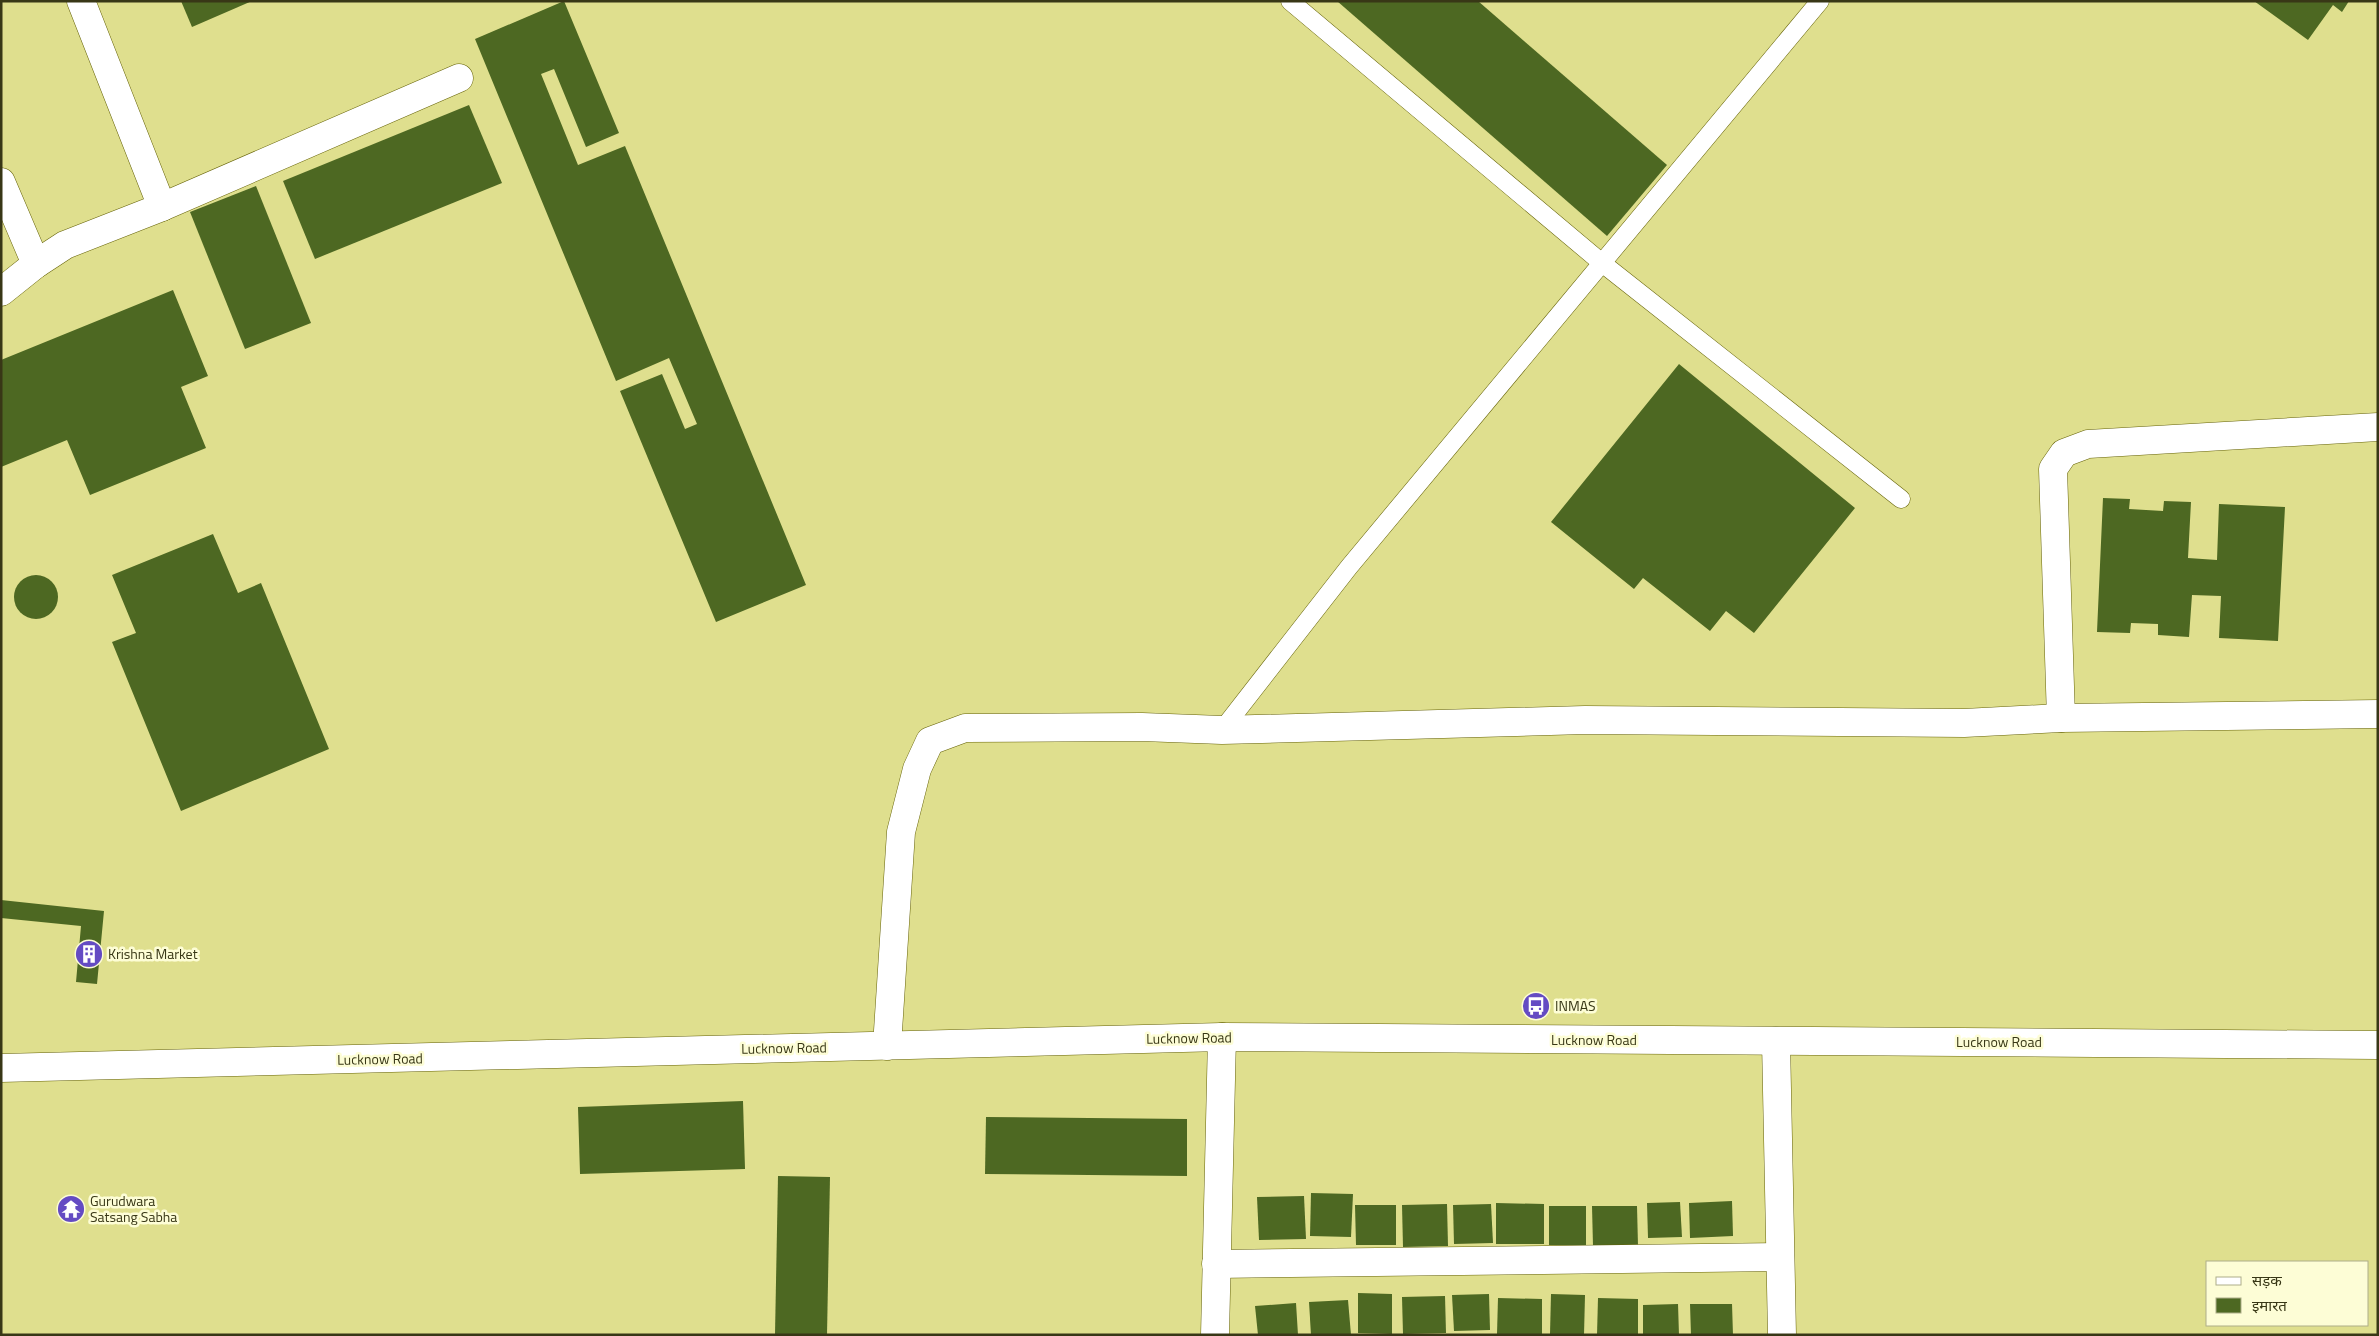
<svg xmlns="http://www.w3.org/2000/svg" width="2379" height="1336" viewBox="0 0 2379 1336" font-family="'Titillium Web','Noto Sans Devanagari',sans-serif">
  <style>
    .building { fill: #4d6822 }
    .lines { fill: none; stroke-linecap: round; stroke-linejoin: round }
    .service-casing { stroke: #666308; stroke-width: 19 }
    .minor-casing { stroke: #666308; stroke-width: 29 }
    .tertiary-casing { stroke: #666308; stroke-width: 29 }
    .service { stroke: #fff; stroke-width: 18 }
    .minor { stroke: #fff; stroke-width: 28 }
    .tertiary { stroke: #fff; stroke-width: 28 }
    .labels { text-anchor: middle; stroke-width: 5; stroke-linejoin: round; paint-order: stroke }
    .poi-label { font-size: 14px; fill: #383716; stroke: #fdfdd6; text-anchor: start }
    .street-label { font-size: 14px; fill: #383716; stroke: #fdfdd6 }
  </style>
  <rect width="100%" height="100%" fill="#dfdf8e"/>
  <g class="building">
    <path d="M 181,1 L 252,1 L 192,27 Z"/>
    <path d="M 564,1 L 619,133 L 586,147 L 554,69 L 541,74 L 578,165 L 625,146 L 806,585 L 716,622 L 620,391 L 662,374 L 685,429 L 697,424 L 669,358 L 616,381 L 475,39 Z"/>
    <path d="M 1337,1 L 1478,1 L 1667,165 L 1607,236 Z"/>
    <path d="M 2254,1 L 2349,1 L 2342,12 L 2333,5 L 2308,40 Z"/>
    <path d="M 469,105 L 502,183 L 315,259 L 283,181 Z"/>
    <path d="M 256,186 L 311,323 L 245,349 L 190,212 Z"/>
    <path d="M 173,290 L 208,376 L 181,387 L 206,448 L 90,495 L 67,440 L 1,467 L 1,360 Z"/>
    <path d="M 1679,364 L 1855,508 L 1754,633 L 1726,611 L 1710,631 L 1643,578 L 1634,589 L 1551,522 Z"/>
    <path d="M 2103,498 L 2130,499 L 2129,509 L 2163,511 L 2164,501 L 2191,502 L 2188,558 L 2217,560 L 2219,504 L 2285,507 L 2278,641 L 2219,638 L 2221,596 L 2192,595 L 2189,637 L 2158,635 L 2158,624 L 2131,623 L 2130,633 L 2097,632 Z"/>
    <path d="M 213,534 L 238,593 L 261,583 L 329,749 L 181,811 L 112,642 L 136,633 L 112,575 Z"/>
    <circle cx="36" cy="597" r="22"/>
    <path d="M 1,900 L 104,911 L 97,984 L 76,982 L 81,926 L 1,918 Z"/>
    <path d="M 743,1101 L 745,1169 L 580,1174 L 578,1107 Z"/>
    <path d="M 986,1117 L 1187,1119 L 1187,1176 L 985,1174 Z"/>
    <path d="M 778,1176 L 830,1177 L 827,1335 L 775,1335 Z"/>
    <path d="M 1311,1193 L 1353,1194 L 1351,1237 L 1310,1236 Z"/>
    <path d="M 1304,1196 L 1306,1239 L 1259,1240 L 1257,1197 Z"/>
    <path d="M 1732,1201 L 1733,1236 L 1690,1238 L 1689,1203 Z"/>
    <path d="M 1680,1202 L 1682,1237 L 1648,1238 L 1647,1203 Z"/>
    <path d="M 1496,1203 L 1544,1204 L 1544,1244 L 1496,1244 Z"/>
    <path d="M 1447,1204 L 1448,1246 L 1403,1247 L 1402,1205 Z"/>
    <path d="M 1491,1204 L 1493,1243 L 1454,1244 L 1453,1205 Z"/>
    <path d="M 1355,1205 L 1396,1205 L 1396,1245 L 1356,1245 Z"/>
    <path d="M 1549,1206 L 1586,1206 L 1586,1246 L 1549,1245 Z"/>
    <path d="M 1592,1206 L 1637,1206 L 1638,1246 L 1593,1246 Z"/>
    <path d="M 1358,1293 L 1392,1294 L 1392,1334 L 1358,1333 Z"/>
    <path d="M 1489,1294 L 1490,1330 L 1454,1331 L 1452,1295 Z"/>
    <path d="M 1551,1294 L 1585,1295 L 1584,1335 L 1550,1334 Z"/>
    <path d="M 1445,1296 L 1446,1333 L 1403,1334 L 1402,1297 Z"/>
    <path d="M 1498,1298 L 1542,1299 L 1542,1335 L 1497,1334 Z"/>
    <path d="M 1598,1298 L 1638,1299 L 1638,1335 L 1597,1335 Z"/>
    <path d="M 1348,1300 L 1351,1335 L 1311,1335 L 1309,1302 Z"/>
    <path d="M 1296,1303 L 1298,1335 L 1258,1335 L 1255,1306 Z"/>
    <path d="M 1678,1304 L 1679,1335 L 1643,1335 L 1643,1305 Z"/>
    <path d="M 1690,1304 L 1732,1304 L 1733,1335 L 1691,1335 Z"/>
  </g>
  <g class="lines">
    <defs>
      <g id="service">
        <path d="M 1290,1 L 1602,263 L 1901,499"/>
        <path d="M 1222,730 L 1349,567 L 1820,1"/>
      </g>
      <g id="minor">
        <path d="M 81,1 L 162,207"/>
        <path d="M 1,182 L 36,264"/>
        <path d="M 1,292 L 36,264 L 65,245 L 162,207 L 459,78"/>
        <path d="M 2061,718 L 2053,469 L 2064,453 L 2088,444 L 2378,427"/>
        <path d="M 1776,1041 L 1782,1335"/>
        <path d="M 887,1046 L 901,832 L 917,769 L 930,741 L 965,728 L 1142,727 L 1222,730 L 1585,720 L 1964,723 L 2061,718 L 2378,714"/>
        <path d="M 1216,1264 L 1780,1257"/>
        <path d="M 1215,1335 L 1222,1037"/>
      </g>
      <path id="tertiary" d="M 1,1068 L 1222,1037 L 2378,1045"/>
    </defs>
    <use href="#service" class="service-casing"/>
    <use href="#minor" class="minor-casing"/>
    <use href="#tertiary" class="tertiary-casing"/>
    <use href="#service" class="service"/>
    <use href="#minor" class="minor"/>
    <use href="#tertiary" class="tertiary"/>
  </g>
  <defs>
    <symbol id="building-disc" viewBox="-11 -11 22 22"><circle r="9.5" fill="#644bc3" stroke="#fdfdd6"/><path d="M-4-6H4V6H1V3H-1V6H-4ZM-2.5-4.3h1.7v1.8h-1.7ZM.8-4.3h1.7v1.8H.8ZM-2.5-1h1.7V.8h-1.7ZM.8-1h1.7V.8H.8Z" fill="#fff"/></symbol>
    <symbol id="bus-disc" viewBox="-11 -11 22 22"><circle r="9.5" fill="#644bc3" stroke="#fdfdd6"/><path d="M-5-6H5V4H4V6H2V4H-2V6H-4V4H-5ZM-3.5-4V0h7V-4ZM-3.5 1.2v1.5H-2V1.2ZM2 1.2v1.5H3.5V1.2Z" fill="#fff"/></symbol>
    <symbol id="temple-disc" viewBox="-11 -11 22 22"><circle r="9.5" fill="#644bc3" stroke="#fdfdd6"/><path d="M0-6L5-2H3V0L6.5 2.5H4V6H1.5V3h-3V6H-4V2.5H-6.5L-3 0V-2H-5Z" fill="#fff"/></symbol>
  </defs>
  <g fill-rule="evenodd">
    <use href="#building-disc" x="73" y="938" width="32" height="32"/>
    <use href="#bus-disc" x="1520" y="990" width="32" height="32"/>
    <use href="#temple-disc" x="55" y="1193" width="32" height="32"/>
  </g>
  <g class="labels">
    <g class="poi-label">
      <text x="108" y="959">Krishna Market</text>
      <text x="1555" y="1011">INMAS</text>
      <text x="90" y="1206">Gurudwara<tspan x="90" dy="16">Satsang Sabha</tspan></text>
    </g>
    <g class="street-label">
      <text transform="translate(1189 1038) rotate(-1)" y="5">Lucknow Road</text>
      <text x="1594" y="1045">Lucknow Road</text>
      <text x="1999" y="1047">Lucknow Road</text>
      <text transform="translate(784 1048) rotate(-1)" y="5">Lucknow Road</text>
      <text transform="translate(380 1059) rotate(-1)" y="5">Lucknow Road</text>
    </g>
  </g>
  <rect width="2379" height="1336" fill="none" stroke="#383716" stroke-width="5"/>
  <rect x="2206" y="1261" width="162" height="65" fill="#fdfdd6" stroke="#aeae89"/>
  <rect x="2216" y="1277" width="25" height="8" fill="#ffffff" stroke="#aeae89"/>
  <text x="2252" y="1286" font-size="15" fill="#383716">सड़क</text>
  <rect x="2216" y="1298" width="25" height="15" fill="#4d6822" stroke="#aeae89"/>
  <text x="2252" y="1311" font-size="15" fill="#383716">इमारत</text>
</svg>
